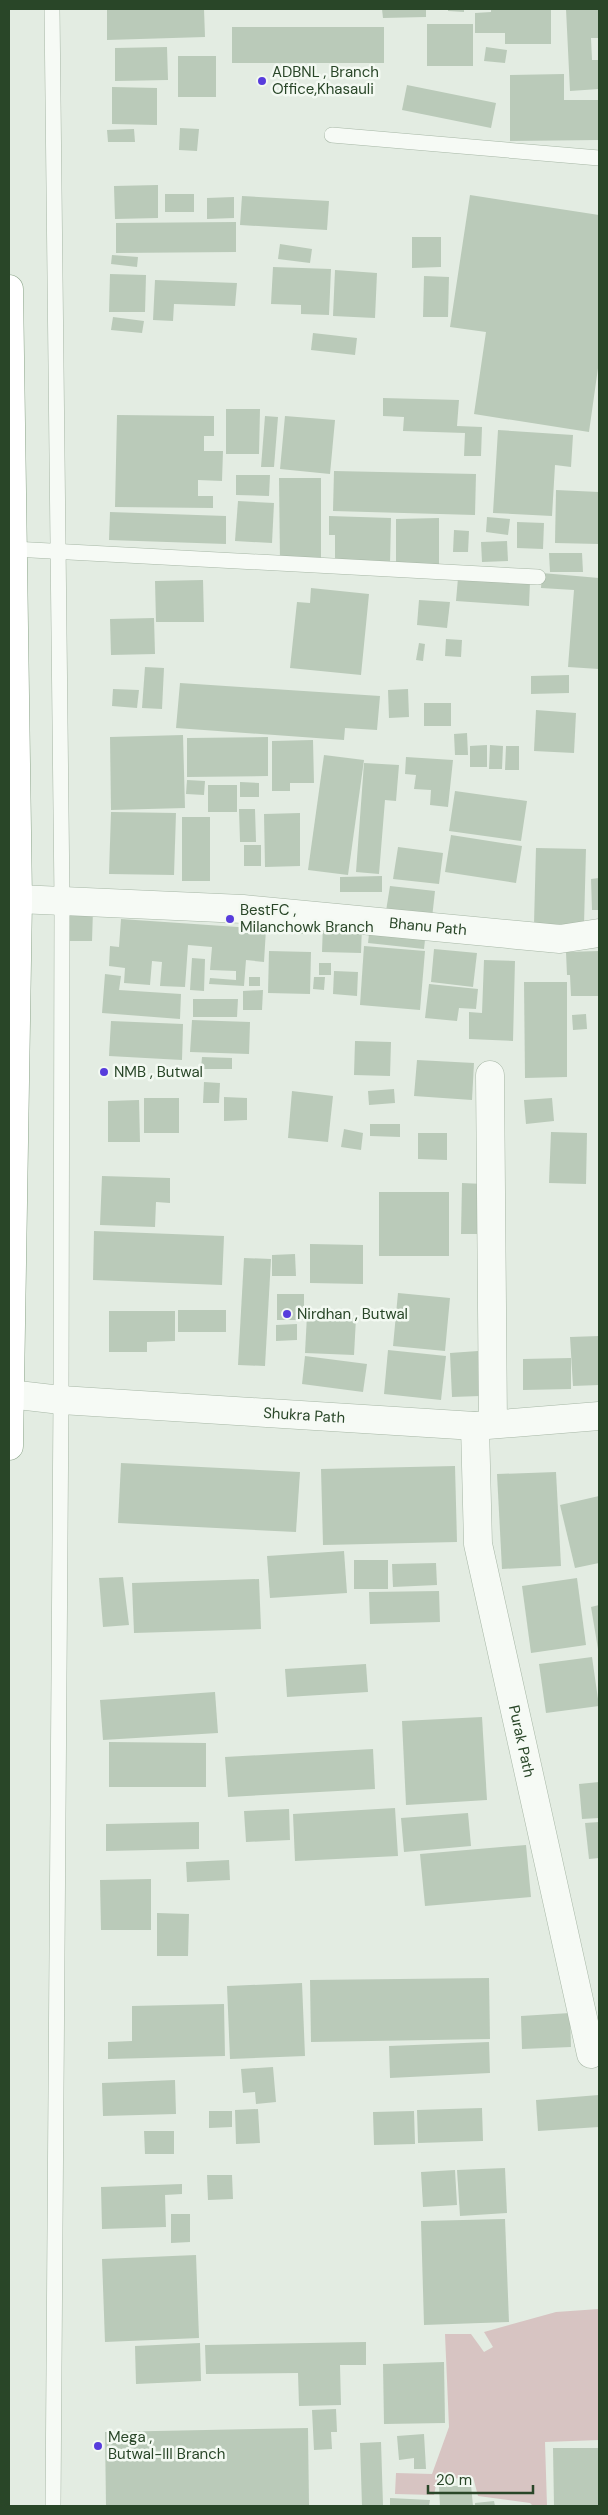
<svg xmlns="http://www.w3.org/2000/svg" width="608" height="2515" viewBox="0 0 608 2515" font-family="'DM Sans',sans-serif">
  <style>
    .green { fill: #d7c4c2 }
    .building { fill: #bacab9 }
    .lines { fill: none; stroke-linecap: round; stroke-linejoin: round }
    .service-casing { stroke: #a7b7a6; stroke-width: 16 }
    .minor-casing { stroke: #a7b7a6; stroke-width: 29 }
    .trunk-casing { stroke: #8aa488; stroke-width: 29 }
    .service { stroke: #f6faf5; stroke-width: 15 }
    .minor { stroke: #f6faf5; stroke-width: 28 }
    .trunk { stroke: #fff; stroke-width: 28 }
    .poi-dot { fill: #573cdc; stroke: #f3f9f2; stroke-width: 2 }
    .labels { text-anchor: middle; stroke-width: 5; stroke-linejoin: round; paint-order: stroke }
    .poi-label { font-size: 15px; fill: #294628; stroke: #f3f9f2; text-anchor: start }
    .street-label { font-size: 15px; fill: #294628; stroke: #f3f9f2 }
  </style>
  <rect width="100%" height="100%" fill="#e3ece2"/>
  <path class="green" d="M 599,2309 L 599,2440 L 545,2442 L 547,2506 L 533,2506 L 530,2503 L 478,2496 L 473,2477 L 437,2480 L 434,2495 L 395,2494 L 396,2473 L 432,2474 L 449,2427 L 445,2334 L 471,2334 L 484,2352 L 493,2347 L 484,2332 L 556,2312 Z"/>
  <g class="building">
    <path d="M 107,9 L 204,9 L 205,37 L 107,40 Z"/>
    <path d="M 382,9 L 426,9 L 426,17 L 383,18 Z"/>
    <path d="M 448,9 L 464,9 L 464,12 L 448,11 Z"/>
    <path d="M 491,9 L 551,9 L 551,44 L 505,44 L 505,33 L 475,33 L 475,13 L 491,12 Z"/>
    <path d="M 566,9 L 599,9 L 599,38 L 591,38 L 592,60 L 599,60 L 599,89 L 570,91 Z"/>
    <rect x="427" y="24" width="46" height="42"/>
    <rect x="232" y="27" width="152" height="36"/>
    <path d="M 167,47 L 168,80 L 115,81 L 115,48 Z"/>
    <path d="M 486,47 L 507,50 L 505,63 L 484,61 Z"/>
    <rect x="178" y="56" width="38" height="41"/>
    <path d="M 564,74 L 564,100 L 599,100 L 599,140 L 510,141 L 510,75 Z"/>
    <path d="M 407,85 L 496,103 L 491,128 L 402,110 Z"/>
    <path d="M 112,87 L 157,88 L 157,125 L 112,124 Z"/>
    <path d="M 180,128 L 199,129 L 197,151 L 179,150 Z"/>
    <path d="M 134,129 L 135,142 L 108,142 L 107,130 Z"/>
    <path d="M 158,185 L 158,218 L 115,219 L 114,186 Z"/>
    <rect x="165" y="194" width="29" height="18"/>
    <path d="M 470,195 L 599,215 L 599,361 L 589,432 L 474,414 L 486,332 L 450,327 Z"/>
    <path d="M 242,196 L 329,201 L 327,230 L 240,225 Z"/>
    <path d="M 234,197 L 234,218 L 207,219 L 207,198 Z"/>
    <path d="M 236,222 L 236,252 L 116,253 L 116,223 Z"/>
    <path d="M 412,237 L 441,237 L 441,267 L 412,268 Z"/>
    <path d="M 280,244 L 312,249 L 310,263 L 278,259 Z"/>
    <path d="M 112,255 L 138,257 L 137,267 L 111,264 Z"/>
    <path d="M 273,267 L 331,269 L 329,315 L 301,314 L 301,305 L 271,304 Z"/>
    <path d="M 335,270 L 377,273 L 375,318 L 333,316 Z"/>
    <path d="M 110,274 L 146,275 L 145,312 L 109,312 Z"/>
    <path d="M 424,276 L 449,277 L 448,317 L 423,317 Z"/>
    <path d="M 155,280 L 237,283 L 235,306 L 174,304 L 173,321 L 153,320 Z"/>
    <path d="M 113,317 L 144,321 L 142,333 L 111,330 Z"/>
    <path d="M 313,333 L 357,338 L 355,355 L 311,350 Z"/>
    <path d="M 383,398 L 459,400 L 457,426 L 482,427 L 481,456 L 464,456 L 465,433 L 403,431 L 404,417 L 383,416 Z"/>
    <path d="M 226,409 L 260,409 L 259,454 L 226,454 Z"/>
    <path d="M 117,415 L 214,416 L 214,436 L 204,436 L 204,451 L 223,451 L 222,481 L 198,480 L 198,496 L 213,496 L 213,508 L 115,507 Z"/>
    <path d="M 265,416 L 278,417 L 274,467 L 261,467 Z"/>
    <path d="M 285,416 L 335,420 L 330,474 L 280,469 Z"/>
    <path d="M 498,430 L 573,435 L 571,467 L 555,465 L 552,516 L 493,513 Z"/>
    <path d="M 334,471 L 476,474 L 475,515 L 333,511 Z"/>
    <path d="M 236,475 L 270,475 L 269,496 L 236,495 Z"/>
    <path d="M 279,478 L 321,478 L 321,561 L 280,562 Z"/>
    <path d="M 556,490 L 599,492 L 599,544 L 555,543 Z"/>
    <path d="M 238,501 L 274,503 L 272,543 L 235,541 Z"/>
    <path d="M 110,512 L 226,516 L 226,544 L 109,540 Z"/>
    <path d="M 329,516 L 391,518 L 390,564 L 335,562 L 335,535 L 329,535 Z"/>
    <path d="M 487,517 L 510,519 L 508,535 L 486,532 Z"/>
    <path d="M 439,518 L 439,568 L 396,568 L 396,519 Z"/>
    <path d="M 517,522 L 544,523 L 543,549 L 517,548 Z"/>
    <path d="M 454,530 L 469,531 L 468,552 L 453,552 Z"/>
    <path d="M 507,541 L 508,561 L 482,562 L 481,542 Z"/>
    <path d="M 549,553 L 582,553 L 583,572 L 550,572 Z"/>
    <path d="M 542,573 L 599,578 L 599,669 L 568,667 L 574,590 L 541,588 Z"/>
    <path d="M 458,578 L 530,582 L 529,606 L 456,601 Z"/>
    <path d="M 203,580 L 204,622 L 156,622 L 155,581 Z"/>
    <path d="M 311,588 L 369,594 L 361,675 L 290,668 L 297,602 L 310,603 Z"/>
    <path d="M 419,600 L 450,602 L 447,628 L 417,625 Z"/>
    <path d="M 154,618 L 155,654 L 111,655 L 110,619 Z"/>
    <path d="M 446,639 L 462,640 L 461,657 L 445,656 Z"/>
    <path d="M 419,643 L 425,644 L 423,661 L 416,660 Z"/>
    <path d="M 145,667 L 164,668 L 162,709 L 142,708 Z"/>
    <path d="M 569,675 L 569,693 L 531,694 L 531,676 Z"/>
    <path d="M 180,683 L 380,696 L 377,730 L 345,728 L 344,740 L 176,728 Z"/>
    <path d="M 113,689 L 139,690 L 137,708 L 112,706 Z"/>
    <path d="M 408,689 L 409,717 L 389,718 L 388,690 Z"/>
    <rect x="424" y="703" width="27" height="23"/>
    <path d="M 536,710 L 576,713 L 574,753 L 534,751 Z"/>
    <path d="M 467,733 L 468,755 L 455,755 L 454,734 Z"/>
    <path d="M 183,735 L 185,808 L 111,810 L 110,737 Z"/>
    <path d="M 268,737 L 268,776 L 187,777 L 187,738 Z"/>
    <path d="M 313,740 L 314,783 L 290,783 L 290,791 L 272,791 L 272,741 Z"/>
    <path d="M 487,745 L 487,767 L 470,767 L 470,746 Z"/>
    <path d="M 490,745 L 503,746 L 502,769 L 489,769 Z"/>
    <path d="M 506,746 L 519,746 L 519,770 L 505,770 Z"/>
    <path d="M 324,755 L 364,760 L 348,875 L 308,870 Z"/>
    <path d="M 406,757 L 453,760 L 448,807 L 430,805 L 431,790 L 414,789 L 416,775 L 405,774 Z"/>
    <path d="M 364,763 L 399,765 L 396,801 L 385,800 L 379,874 L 356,872 Z"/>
    <path d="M 187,780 L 205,781 L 204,795 L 186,794 Z"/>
    <path d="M 240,782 L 259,783 L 259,797 L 240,797 Z"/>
    <rect x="208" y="785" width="29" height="27"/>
    <path d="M 455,791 L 527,801 L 521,841 L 449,831 Z"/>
    <path d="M 239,809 L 255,809 L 256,842 L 240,842 Z"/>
    <path d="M 111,812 L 176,813 L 174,875 L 109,874 Z"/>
    <path d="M 300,813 L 300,866 L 265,867 L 264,814 Z"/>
    <rect x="182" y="817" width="28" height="64"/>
    <path d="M 451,835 L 522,846 L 516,883 L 445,872 Z"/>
    <rect x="244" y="845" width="17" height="21"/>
    <path d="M 398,847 L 443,853 L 439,884 L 393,879 Z"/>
    <path d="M 536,848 L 586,849 L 584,925 L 534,924 Z"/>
    <path d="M 382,876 L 382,892 L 340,892 L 340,877 Z"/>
    <path d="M 599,878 L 599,910 L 592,910 L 591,879 Z"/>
    <path d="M 390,886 L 435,891 L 432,918 L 386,911 Z"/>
    <path d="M 65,909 L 93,910 L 92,941 L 64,941 Z"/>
    <path d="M 272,917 L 310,918 L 310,934 L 271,933 Z"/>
    <path d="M 121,919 L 266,929 L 264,962 L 246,960 L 244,986 L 209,984 L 210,978 L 236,980 L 236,971 L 210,970 L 212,947 L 188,945 L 185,987 L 160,986 L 162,962 L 152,961 L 150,985 L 124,983 L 125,968 L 109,966 L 110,946 L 119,947 Z"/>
    <path d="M 323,924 L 362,925 L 361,953 L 322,952 Z"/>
    <path d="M 370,925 L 426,931 L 424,949 L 368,943 Z"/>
    <path d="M 364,946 L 425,951 L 420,1010 L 360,1005 Z"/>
    <path d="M 434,949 L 477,953 L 473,987 L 431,982 Z"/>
    <path d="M 269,951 L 311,952 L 310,994 L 268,993 Z"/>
    <path d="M 599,951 L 599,996 L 571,996 L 570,975 L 567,975 L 566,952 Z"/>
    <path d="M 192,958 L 205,959 L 204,991 L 190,990 Z"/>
    <path d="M 484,960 L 515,961 L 513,1041 L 469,1039 L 469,1012 L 482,1013 Z"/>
    <rect x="319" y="963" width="12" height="12"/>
    <path d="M 334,971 L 358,972 L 357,996 L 333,994 Z"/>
    <path d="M 105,974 L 121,976 L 119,990 L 181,994 L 180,1019 L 102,1013 Z"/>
    <rect x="249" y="977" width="11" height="9"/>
    <path d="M 314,977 L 325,977 L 324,990 L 313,989 Z"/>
    <path d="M 524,982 L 567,982 L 567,1077 L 525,1078 Z"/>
    <path d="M 429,984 L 478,989 L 476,1009 L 459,1008 L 457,1021 L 425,1018 Z"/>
    <path d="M 263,990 L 262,1010 L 243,1010 L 243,991 Z"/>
    <path d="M 193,999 L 238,999 L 237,1017 L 193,1017 Z"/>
    <path d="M 586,1014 L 587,1029 L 573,1030 L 572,1015 Z"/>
    <path d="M 192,1020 L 250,1022 L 249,1054 L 190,1052 Z"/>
    <path d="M 111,1021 L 183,1024 L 182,1060 L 109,1056 Z"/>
    <path d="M 355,1041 L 391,1042 L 390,1076 L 354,1075 Z"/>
    <path d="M 202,1057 L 232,1058 L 232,1069 L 201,1069 Z"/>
    <path d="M 417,1060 L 474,1063 L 472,1100 L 414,1096 Z"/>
    <path d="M 204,1082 L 220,1083 L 219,1103 L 203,1103 Z"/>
    <path d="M 394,1089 L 395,1103 L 369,1105 L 368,1091 Z"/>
    <path d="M 292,1091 L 333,1096 L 328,1142 L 288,1138 Z"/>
    <path d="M 224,1097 L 247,1098 L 247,1120 L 224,1121 Z"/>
    <rect x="144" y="1098" width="35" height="35"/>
    <path d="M 552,1098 L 554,1121 L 526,1124 L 524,1100 Z"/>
    <path d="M 139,1100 L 140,1142 L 108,1142 L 108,1101 Z"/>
    <path d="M 370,1124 L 400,1124 L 400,1137 L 370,1136 Z"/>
    <path d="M 344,1129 L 363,1133 L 361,1150 L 341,1147 Z"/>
    <path d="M 551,1132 L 587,1133 L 586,1184 L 549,1183 Z"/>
    <path d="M 418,1133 L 447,1133 L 447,1160 L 418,1159 Z"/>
    <path d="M 102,1176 L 170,1178 L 170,1203 L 156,1202 L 155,1227 L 100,1225 Z"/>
    <path d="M 462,1183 L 484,1184 L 484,1234 L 461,1234 Z"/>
    <rect x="379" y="1192" width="70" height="64"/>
    <path d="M 94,1231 L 224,1236 L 222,1285 L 93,1280 Z"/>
    <path d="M 310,1244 L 363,1245 L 363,1284 L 310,1283 Z"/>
    <path d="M 295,1254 L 296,1276 L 272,1276 L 272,1255 Z"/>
    <path d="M 244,1258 L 271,1259 L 265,1366 L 238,1365 Z"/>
    <path d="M 398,1293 L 450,1298 L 445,1351 L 393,1346 Z"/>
    <rect x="277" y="1294" width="27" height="26"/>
    <rect x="178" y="1310" width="48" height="22"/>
    <path d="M 109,1311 L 175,1311 L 175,1341 L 147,1342 L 147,1352 L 109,1352 Z"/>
    <path d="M 307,1315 L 356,1318 L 354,1355 L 305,1353 Z"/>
    <path d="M 297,1324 L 297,1340 L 276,1341 L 276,1325 Z"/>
    <path d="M 599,1336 L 599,1385 L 573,1386 L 570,1337 Z"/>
    <path d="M 388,1350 L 446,1356 L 441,1400 L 384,1394 Z"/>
    <path d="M 478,1351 L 480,1396 L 452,1397 L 450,1353 Z"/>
    <path d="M 305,1356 L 367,1364 L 363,1392 L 302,1384 Z"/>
    <path d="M 571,1358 L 571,1389 L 523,1390 L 523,1359 Z"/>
    <path d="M 121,1463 L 300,1472 L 296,1532 L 118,1523 Z"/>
    <path d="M 455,1466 L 457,1542 L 323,1545 L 321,1469 Z"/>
    <path d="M 556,1472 L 561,1566 L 502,1569 L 497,1474 Z"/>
    <path d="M 599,1496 L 599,1563 L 575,1568 L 560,1505 Z"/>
    <path d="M 344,1551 L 347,1593 L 270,1598 L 267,1556 Z"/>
    <rect x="354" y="1560" width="34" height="29"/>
    <path d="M 436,1563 L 437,1585 L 393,1587 L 392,1564 Z"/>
    <path d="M 123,1577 L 129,1625 L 103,1627 L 99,1578 Z"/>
    <path d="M 577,1578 L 586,1645 L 531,1653 L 522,1586 Z"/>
    <path d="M 259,1579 L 261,1629 L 134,1633 L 132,1583 Z"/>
    <path d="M 439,1591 L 440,1622 L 370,1624 L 369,1592 Z"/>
    <path d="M 599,1605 L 599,1649 L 598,1649 L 591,1607 Z"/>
    <path d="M 592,1657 L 599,1706 L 546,1713 L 539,1664 Z"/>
    <path d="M 366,1664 L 368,1692 L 287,1697 L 285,1669 Z"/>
    <path d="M 215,1692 L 218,1733 L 103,1740 L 100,1700 Z"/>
    <path d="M 482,1717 L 487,1800 L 406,1805 L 402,1721 Z"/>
    <path d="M 109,1742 L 206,1743 L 206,1787 L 109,1787 Z"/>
    <path d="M 373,1749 L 375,1789 L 228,1797 L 225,1757 Z"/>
    <path d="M 599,1782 L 599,1818 L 582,1819 L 579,1784 Z"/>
    <path d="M 395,1808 L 398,1856 L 295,1861 L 293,1814 Z"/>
    <path d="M 289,1809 L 290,1840 L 246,1842 L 244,1811 Z"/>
    <path d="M 468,1813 L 471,1846 L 404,1852 L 401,1818 Z"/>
    <path d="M 199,1822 L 199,1849 L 106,1851 L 106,1824 Z"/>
    <path d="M 599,1822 L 599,1858 L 589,1859 L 585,1823 Z"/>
    <path d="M 526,1845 L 531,1897 L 425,1906 L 420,1854 Z"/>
    <path d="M 229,1860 L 230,1880 L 187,1882 L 186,1862 Z"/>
    <path d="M 151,1879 L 151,1930 L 101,1930 L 100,1880 Z"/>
    <path d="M 157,1913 L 189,1914 L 188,1956 L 157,1956 Z"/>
    <path d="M 489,1978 L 490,2039 L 311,2042 L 310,1980 Z"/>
    <path d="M 302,1983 L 305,2056 L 230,2059 L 227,1986 Z"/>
    <path d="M 224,2004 L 225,2056 L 108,2059 L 108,2042 L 132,2041 L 132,2006 Z"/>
    <path d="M 570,2013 L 571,2047 L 522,2049 L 521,2016 Z"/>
    <path d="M 489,2042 L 490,2073 L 390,2078 L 389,2046 Z"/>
    <path d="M 273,2067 L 276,2102 L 256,2104 L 255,2092 L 243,2093 L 241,2069 Z"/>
    <path d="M 175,2080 L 176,2114 L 103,2116 L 102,2083 Z"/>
    <path d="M 599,2095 L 599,2127 L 538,2131 L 536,2100 Z"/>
    <path d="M 482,2108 L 483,2141 L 418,2143 L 417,2110 Z"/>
    <path d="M 258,2109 L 260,2143 L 236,2144 L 235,2110 Z"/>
    <path d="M 209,2111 L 232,2111 L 232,2127 L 209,2128 Z"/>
    <path d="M 414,2111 L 415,2144 L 374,2145 L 373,2112 Z"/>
    <path d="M 144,2131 L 174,2131 L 174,2154 L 145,2154 Z"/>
    <path d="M 505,2168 L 507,2213 L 460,2216 L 457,2170 Z"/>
    <path d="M 455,2170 L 457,2205 L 423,2207 L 421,2172 Z"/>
    <path d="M 207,2175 L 232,2175 L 233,2199 L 208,2200 Z"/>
    <path d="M 182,2184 L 182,2194 L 165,2195 L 166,2227 L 102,2229 L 101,2187 Z"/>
    <path d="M 171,2214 L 190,2214 L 190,2242 L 171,2243 Z"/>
    <path d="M 505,2219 L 509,2322 L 424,2325 L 421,2221 Z"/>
    <path d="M 196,2255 L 199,2338 L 105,2342 L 102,2259 Z"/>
    <path d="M 366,2342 L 366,2365 L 340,2365 L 341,2405 L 299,2406 L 298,2373 L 206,2374 L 205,2345 Z"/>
    <path d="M 200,2343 L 201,2381 L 136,2384 L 135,2346 Z"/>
    <path d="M 444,2362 L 445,2423 L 384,2424 L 383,2364 Z"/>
    <path d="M 336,2409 L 337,2432 L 331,2432 L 332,2449 L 314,2450 L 312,2410 Z"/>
    <path d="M 308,2428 L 309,2506 L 106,2506 L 105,2432 Z"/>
    <path d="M 424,2434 L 426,2469 L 414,2469 L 414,2458 L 399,2460 L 397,2436 Z"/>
    <path d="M 381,2442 L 383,2506 L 362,2506 L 360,2443 Z"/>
    <path d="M 553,2448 L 599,2448 L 599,2506 L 554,2506 Z"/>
    <path d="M 471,2485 L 473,2506 L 440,2506 L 439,2487 Z"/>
    <path d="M 390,2498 L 430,2500 L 429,2506 L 390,2506 Z"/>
    <path d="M 494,2501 L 495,2506 L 475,2506 L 475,2503 Z"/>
  </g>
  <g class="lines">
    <defs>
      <g id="service">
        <path d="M 52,9 L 62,900 L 61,1400 L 53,2506"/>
        <path d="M 332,135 L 599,158"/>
        <path d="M 13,549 L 538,577"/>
      </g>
      <g id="minor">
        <path id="s1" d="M 18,899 L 243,909 L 560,939 L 599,933"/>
        <path d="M 490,1075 L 493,1424"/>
        <path id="s2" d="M 9,1394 L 61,1400 L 475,1426 L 599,1416"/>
        <path id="s3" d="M 475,1426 L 478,1544 L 591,2054"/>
      </g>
      <path id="trunk" d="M 9,289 L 18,899 L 9,1446"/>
    </defs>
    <use href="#service" class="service-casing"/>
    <use href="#minor" class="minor-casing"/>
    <use href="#trunk" class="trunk-casing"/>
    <use href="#service" class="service"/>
    <use href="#minor" class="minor"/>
    <use href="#trunk" class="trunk"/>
  </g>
  <g class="poi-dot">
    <circle cx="262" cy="81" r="5"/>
    <circle cx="230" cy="919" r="5"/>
    <circle cx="104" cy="1072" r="5"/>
    <circle cx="287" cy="1314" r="5"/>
    <circle cx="98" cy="2446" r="5"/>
  </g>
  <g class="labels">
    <g class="poi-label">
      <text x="272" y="77">ADBNL , Branch<tspan x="272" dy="17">Office,Khasauli</tspan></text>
      <text x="240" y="915">BestFC ,<tspan x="240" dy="17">Milanchowk Branch</tspan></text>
      <text x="114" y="1077">NMB , Butwal</text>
      <text x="297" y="1319">Nirdhan , Butwal</text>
      <text x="108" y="2442">Mega ,<tspan x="108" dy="17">Butwal-III Branch</tspan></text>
    </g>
    <g class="street-label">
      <text dy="5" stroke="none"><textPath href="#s1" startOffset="411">Bhanu Path</textPath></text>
      <text dy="5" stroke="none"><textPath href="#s2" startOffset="296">Shukra Path</textPath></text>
      <text dy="5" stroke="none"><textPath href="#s3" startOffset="320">Purak Path</textPath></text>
    </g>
  </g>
  <rect width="608" height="2515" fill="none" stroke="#294628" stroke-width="20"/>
  <path d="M428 2485v8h105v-8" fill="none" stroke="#294628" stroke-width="2.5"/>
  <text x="436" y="2485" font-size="15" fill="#294628" stroke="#f3f9f2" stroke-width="4" paint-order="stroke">20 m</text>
</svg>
